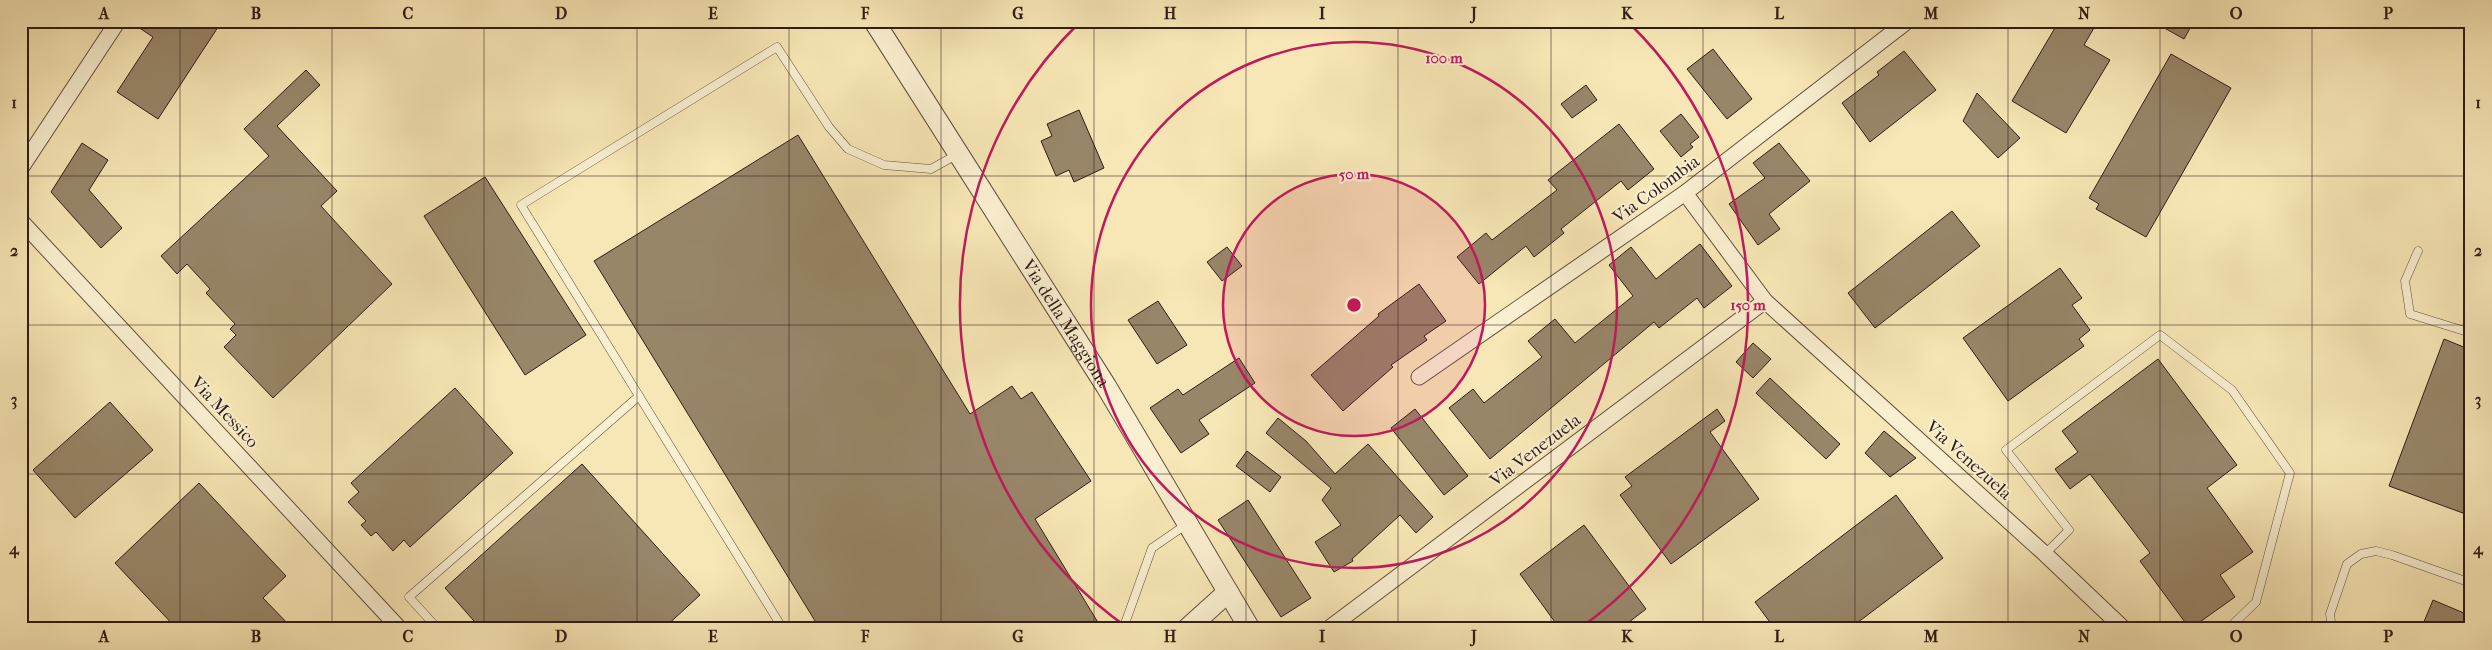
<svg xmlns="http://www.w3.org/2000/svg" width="2492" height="650" viewBox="0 0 2492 650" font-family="'IM FELL French Canon',serif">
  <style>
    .building { fill: #988669; stroke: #2f1c15 }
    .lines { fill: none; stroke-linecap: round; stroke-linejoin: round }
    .service-casing { stroke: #614f3d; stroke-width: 9 }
    .minor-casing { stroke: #614f3d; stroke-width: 17 }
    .tertiary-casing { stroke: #614f3d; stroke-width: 22 }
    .service { stroke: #faefd0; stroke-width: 8 }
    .minor { stroke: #faefd0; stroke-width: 15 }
    .tertiary { stroke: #faefd0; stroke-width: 20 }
    .grid { fill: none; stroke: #2f1c15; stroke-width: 1; stroke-opacity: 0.55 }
    .ring { fill: none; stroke: #c2185b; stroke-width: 2.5 }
    .labels { text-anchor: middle; stroke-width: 4; stroke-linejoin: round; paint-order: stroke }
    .street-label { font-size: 18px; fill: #2f1c15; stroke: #faefd0 }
    .centre { fill: #c2185b; stroke: #faefd0; stroke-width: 2.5 }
    .ring-label { font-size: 15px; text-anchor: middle; font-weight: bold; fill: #c2185b; stroke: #faefd0; stroke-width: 4; stroke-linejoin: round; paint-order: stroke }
    .neatline { fill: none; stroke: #2f1c15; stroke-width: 2 }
    .grid-label { font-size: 16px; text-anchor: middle; font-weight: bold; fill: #2f1c15 }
  </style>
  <rect width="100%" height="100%" fill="#f8e7b6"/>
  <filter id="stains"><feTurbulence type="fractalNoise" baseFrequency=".004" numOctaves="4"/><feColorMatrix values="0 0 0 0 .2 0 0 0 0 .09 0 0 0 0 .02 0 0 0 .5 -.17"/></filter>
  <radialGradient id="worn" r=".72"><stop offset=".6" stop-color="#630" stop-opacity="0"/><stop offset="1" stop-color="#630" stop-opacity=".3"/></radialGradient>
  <g class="building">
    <path d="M 129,21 L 222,21 L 158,119 L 117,92 L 153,37 Z"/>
    <path d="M 2059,21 L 2098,21 L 2084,45 L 2110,60 L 2066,133 L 2012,101 Z"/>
    <path d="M 2152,21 L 2194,21 L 2184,39 Z"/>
    <path d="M 1713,49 L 1752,99 L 1727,119 L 1687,69 Z"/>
    <path d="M 1904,51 L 1936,90 L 1870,142 L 1842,103 L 1879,75 L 1877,72 Z"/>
    <path d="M 2171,54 L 2231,88 L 2146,237 L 2096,209 L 2099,204 L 2089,198 Z"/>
    <path d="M 306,70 L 320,85 L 277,126 L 337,191 L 321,206 L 392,284 L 273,398 L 224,347 L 236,335 L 230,329 L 235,324 L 206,293 L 210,289 L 187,264 L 177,274 L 161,256 L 269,156 L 244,129 Z"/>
    <path d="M 1586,85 L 1597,100 L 1572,118 L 1561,104 Z"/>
    <path d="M 1977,93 L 2020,138 L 1998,158 L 1963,121 Z"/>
    <path d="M 1079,110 L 1104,168 L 1074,182 L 1069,170 L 1056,176 L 1041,141 L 1052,136 L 1047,124 Z"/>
    <path d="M 1681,114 L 1699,137 L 1690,144 L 1693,147 L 1681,157 L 1660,131 Z"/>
    <path d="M 1619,124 L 1654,169 L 1628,190 L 1621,181 L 1561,229 L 1564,233 L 1534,257 L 1526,246 L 1479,284 L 1457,257 L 1486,233 L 1492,240 L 1557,190 L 1548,180 Z"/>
    <path d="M 798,135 L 970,414 L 1012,386 L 1021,399 L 1032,392 L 1091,481 L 1035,519 L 1102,629 L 820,629 L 594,261 Z"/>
    <path d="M 82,143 L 108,160 L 89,190 L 122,228 L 101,248 L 51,192 Z"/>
    <path d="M 1779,143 L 1810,181 L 1769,214 L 1780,229 L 1758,245 L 1729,204 L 1765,178 L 1753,163 Z"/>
    <path d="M 485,177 L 586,335 L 525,375 L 424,216 Z"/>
    <path d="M 1952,211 L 1980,246 L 1875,328 L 1848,293 Z"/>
    <path d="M 1700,244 L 1732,286 L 1704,308 L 1697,298 L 1659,328 L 1654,322 L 1490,459 L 1449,408 L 1473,389 L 1484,403 L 1542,357 L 1528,341 L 1555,319 L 1575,343 L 1633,296 L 1609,265 L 1631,247 L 1656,279 Z"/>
    <path d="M 1227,247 L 1242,266 L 1222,281 L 1207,262 Z"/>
    <path d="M 2060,268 L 2082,298 L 2072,305 L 2090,330 L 2079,339 L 2084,346 L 2008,401 L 1963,338 Z"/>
    <path d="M 1419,284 L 1446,321 L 1424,336 L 1427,340 L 1391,365 L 1393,367 L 1343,411 L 1311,375 L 1379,316 L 1378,314 Z"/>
    <path d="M 1158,301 L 1187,345 L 1157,364 L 1128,320 Z"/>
    <path d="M 2444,339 L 2471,350 L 2471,516 L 2389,486 Z"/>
    <path d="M 1753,343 L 1771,359 L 1753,378 L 1736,362 Z"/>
    <path d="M 1239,358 L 1255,383 L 1199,420 L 1209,434 L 1181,453 L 1150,408 L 1178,389 L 1183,395 Z"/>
    <path d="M 2158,359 L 2237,465 L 2207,488 L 2253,552 L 2220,575 L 2235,597 L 2190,629 L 2140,561 L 2150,553 L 2090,474 L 2070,489 L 2055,469 L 2078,452 L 2062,431 Z"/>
    <path d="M 1770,378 L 1840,444 L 1826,459 L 1756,393 Z"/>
    <path d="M 455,388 L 513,453 L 410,547 L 404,540 L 393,551 L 376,532 L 371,536 L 361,525 L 366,521 L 348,502 L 359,492 L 351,483 Z"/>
    <path d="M 110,402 L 153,450 L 75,518 L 33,470 Z"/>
    <path d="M 1415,409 L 1468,476 L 1444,495 L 1391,428 Z"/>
    <path d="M 1717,409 L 1725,421 L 1710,432 L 1759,499 L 1671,564 L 1620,495 L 1632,486 L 1625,477 Z"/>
    <path d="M 1278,418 L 1306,441 L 1335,474 L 1368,444 L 1433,517 L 1416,533 L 1400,515 L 1352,559 L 1353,561 L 1334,572 L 1315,542 L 1341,525 L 1322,500 L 1331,488 L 1266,433 Z"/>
    <path d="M 1884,431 L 1916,458 L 1890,477 L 1865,453 Z"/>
    <path d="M 1247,451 L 1281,477 L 1270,492 L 1236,466 Z"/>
    <path d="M 582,464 L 700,595 L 663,629 L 481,629 L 445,588 Z"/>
    <path d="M 199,483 L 286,576 L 263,598 L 293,629 L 177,629 L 115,563 Z"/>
    <path d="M 1896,495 L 1943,558 L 1849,629 L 1775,629 L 1755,602 Z"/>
    <path d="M 1248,500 L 1311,598 L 1281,617 L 1218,520 Z"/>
    <path d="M 1584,525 L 1646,609 L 1620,629 L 1560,629 L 1520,574 Z"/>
    <path d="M 2433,600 L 2471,616 L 2471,629 L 2421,629 Z"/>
  </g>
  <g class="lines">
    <defs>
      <g id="service">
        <path d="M 2418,251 L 2405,281 L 2410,314 L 2471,333"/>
        <path d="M 2045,554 L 2069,530 L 2006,450 L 2160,335 L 2232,390 L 2290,473 L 2256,602 L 2228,629"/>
        <path d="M 438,629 L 409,597 L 639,396"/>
        <path d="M 783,629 L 521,205 L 777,47 L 829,127 L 848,149 L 884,165 L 931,169 L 958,154"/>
        <path d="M 1123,629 L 1152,548 L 1187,524"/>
        <path d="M 2332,629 L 2330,614 L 2347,564 L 2361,554 L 2376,551 L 2392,555 L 2471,583"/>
      </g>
      <g id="minor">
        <path d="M 21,168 L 118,21"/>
        <path d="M 1685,193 L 1765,301 L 2045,554 L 2124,629"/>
        <path d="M 21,221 L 400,629"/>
        <path d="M 1419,377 L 1685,193 L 1905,23 L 1903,21"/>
        <path d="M 1328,629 L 1765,301"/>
      </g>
      <g id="tertiary">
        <path id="s1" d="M 874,21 L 1106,386 L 1250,629"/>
        <path d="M 1187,629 L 1228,592"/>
      </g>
    </defs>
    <use href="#service" class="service-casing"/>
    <use href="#minor" class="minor-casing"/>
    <use href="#tertiary" class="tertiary-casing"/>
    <use href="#service" class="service"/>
    <use href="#minor" class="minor"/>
    <use href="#tertiary" class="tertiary"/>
  </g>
  <path class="grid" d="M 180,21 L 180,629M 332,21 L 332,629M 484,21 L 484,629M 637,21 L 637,629M 789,21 L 789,629M 941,21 L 941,629M 1094,21 L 1094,629M 1246,21 L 1246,629M 1398,21 L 1398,629M 1551,21 L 1551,629M 1703,21 L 1703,629M 1855,21 L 1855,629M 2008,21 L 2008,629M 2160,21 L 2160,629M 2312,21 L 2312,629M 21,176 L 2471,176M 21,325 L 2471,325M 21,474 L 2471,474"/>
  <circle cx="1354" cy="305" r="131" fill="#c2185b" fill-opacity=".12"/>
  <g class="ring">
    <circle cx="1354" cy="305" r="131"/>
    <circle cx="1354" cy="305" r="263"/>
    <path d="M1128 628A394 394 0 0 1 1080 22M1628 22A394 394 0 0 1 1580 628"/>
  </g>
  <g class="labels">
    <g class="street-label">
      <text transform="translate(1656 189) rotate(-36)" y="6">Via Colombia</text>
      <text dy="6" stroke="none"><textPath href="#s1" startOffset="358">Via della Maggiona</textPath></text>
      <text transform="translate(225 412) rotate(47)" y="6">Via Messico</text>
      <text transform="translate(1535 450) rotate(-37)" y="6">Via Venezuela</text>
      <text transform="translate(1969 460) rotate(42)" y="6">Via Venezuela</text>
    </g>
  </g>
  <circle cx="1354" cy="305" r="8" class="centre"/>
  <g class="ring-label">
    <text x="1444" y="63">100 m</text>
    <text x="1354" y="179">50 m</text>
    <text x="1748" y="310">150 m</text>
  </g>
  <rect width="2492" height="650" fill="none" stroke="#f8e7b6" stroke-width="55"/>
  <rect x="28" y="28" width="2436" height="594" class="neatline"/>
  <g class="grid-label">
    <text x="104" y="19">A</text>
    <text x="256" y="19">B</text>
    <text x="408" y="19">C</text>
    <text x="561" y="19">D</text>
    <text x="713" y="19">E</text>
    <text x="865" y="19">F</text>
    <text x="1018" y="19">G</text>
    <text x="1170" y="19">H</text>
    <text x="1322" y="19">I</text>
    <text x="1474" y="19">J</text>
    <text x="1627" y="19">K</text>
    <text x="1779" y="19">L</text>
    <text x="1931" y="19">M</text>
    <text x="2084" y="19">N</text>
    <text x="2236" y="19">O</text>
    <text x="2388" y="19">P</text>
    <text x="14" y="108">1</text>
    <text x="2478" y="108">1</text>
    <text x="14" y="256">2</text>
    <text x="2478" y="256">2</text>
    <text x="14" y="405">3</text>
    <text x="2478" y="405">3</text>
    <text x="14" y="554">4</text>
    <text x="2478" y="554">4</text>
    <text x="104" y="642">A</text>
    <text x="256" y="642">B</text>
    <text x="408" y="642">C</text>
    <text x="561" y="642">D</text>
    <text x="713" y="642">E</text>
    <text x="865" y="642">F</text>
    <text x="1018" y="642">G</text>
    <text x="1170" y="642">H</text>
    <text x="1322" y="642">I</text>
    <text x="1474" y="642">J</text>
    <text x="1627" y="642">K</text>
    <text x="1779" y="642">L</text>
    <text x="1931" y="642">M</text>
    <text x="2084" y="642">N</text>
    <text x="2236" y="642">O</text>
    <text x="2388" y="642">P</text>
  </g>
  <rect width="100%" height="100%" filter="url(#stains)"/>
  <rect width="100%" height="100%" fill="url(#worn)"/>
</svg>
